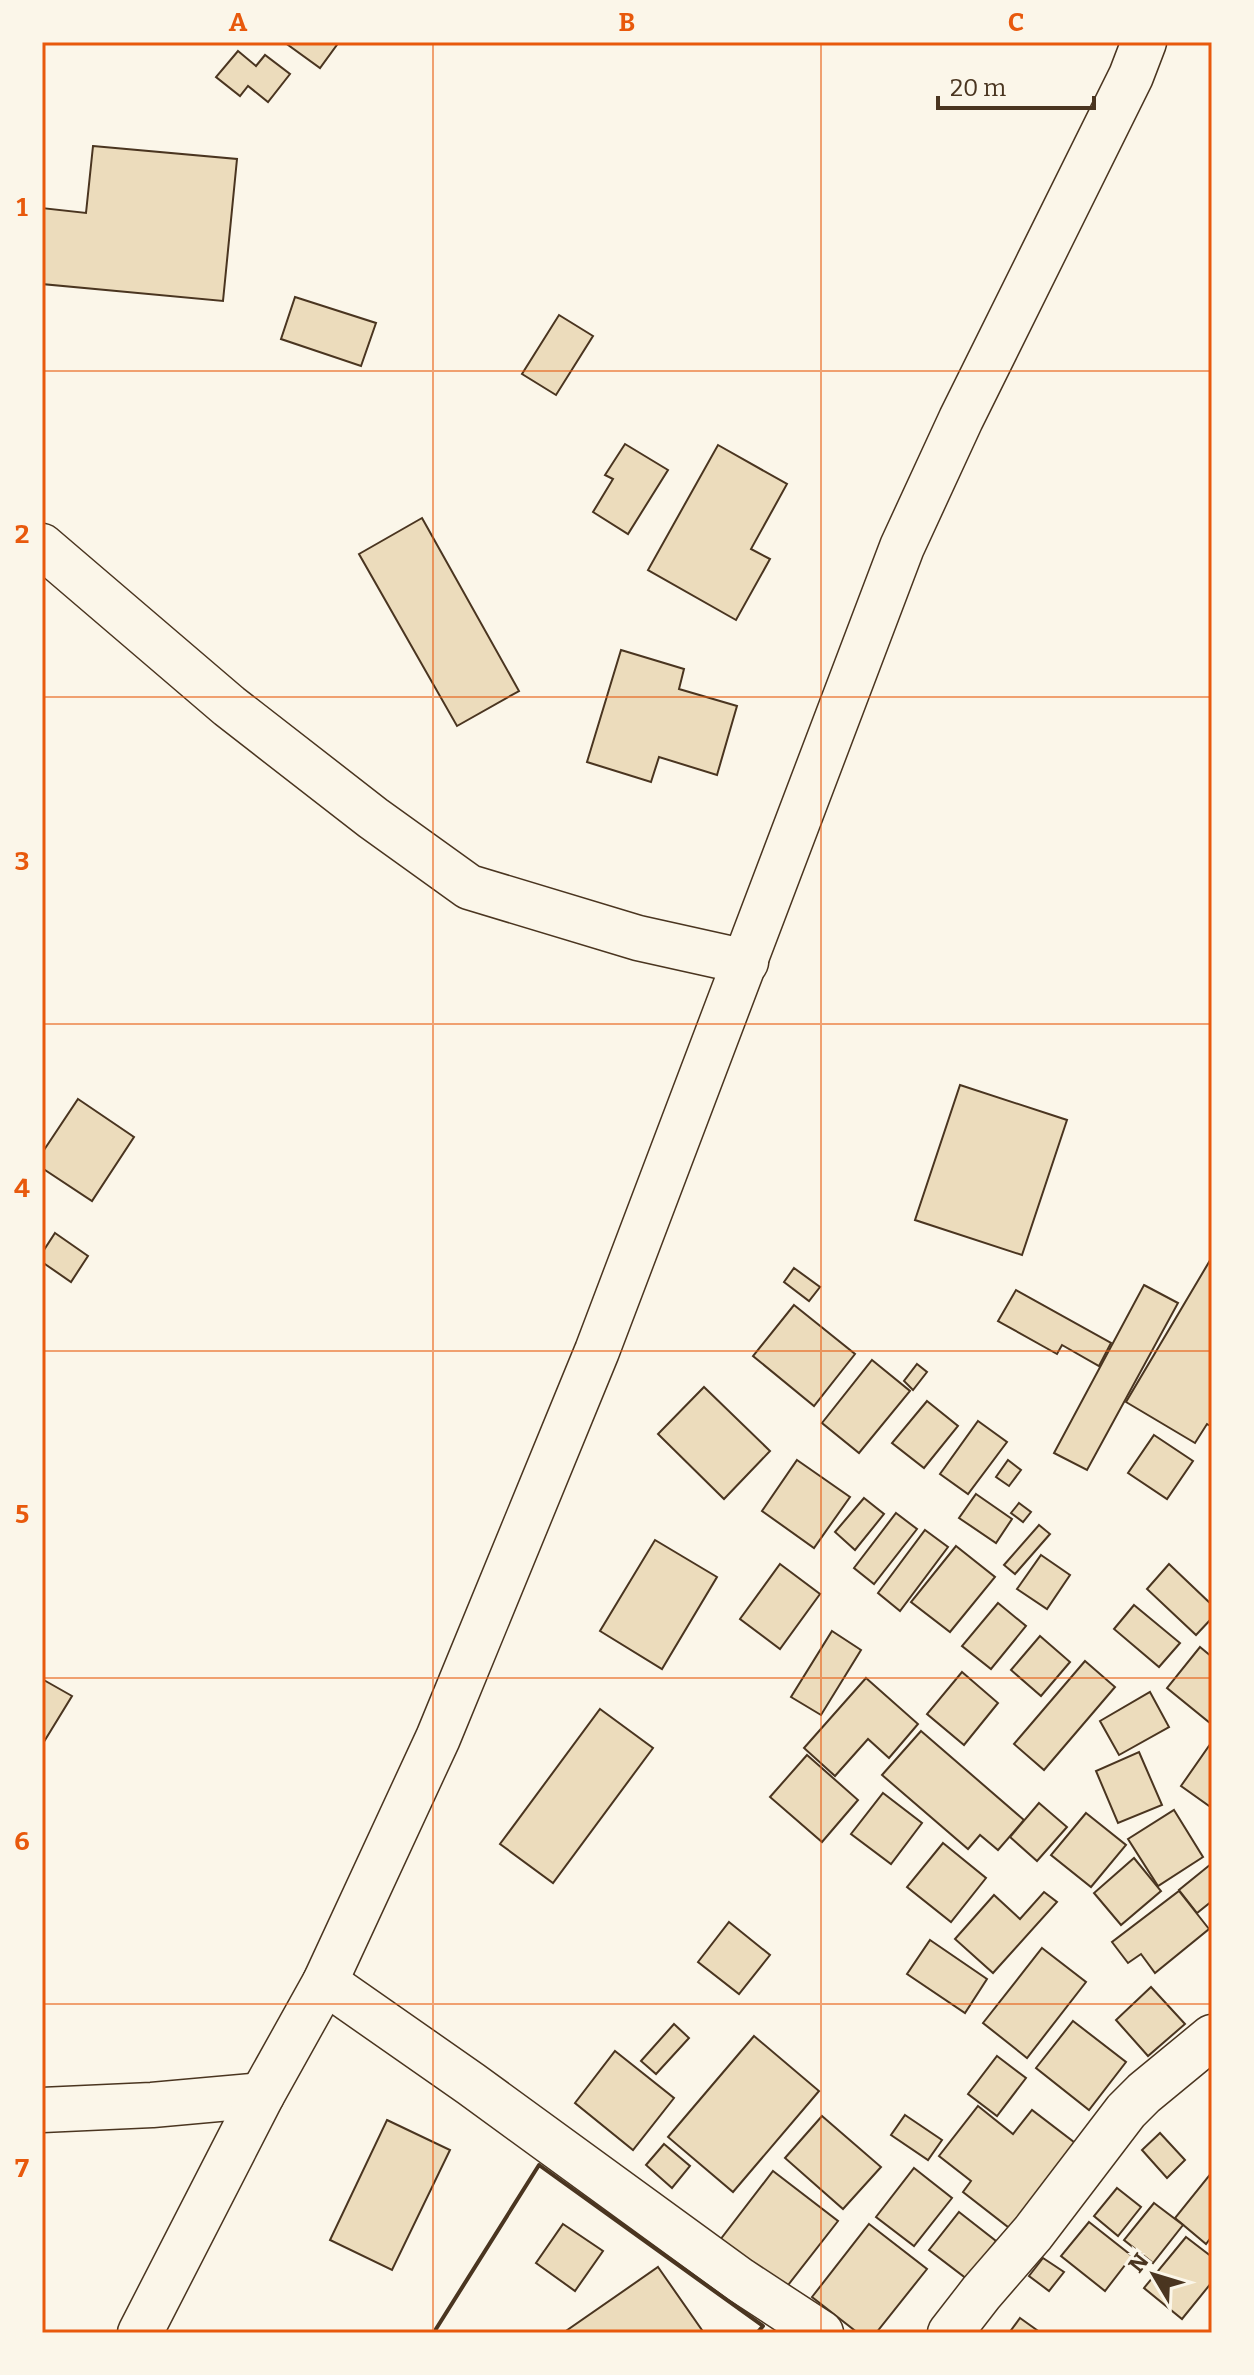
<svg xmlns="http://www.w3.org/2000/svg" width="1254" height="2375" viewBox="0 0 1254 2375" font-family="Bitter,serif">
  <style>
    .building { fill: #ecdcbc; stroke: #4a3520; stroke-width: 2 }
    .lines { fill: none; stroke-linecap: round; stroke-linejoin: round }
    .minor-casing { stroke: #4a3520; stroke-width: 47 }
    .minor { stroke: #fbf6e9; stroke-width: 44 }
    .wall { stroke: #4a3520; stroke-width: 4 }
    .grid { fill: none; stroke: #e8590c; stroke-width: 2; stroke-opacity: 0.55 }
    .neatline { fill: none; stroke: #e8590c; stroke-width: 3 }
    .grid-label { font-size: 26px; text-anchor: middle; font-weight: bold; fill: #e8590c }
  </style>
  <rect width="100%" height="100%" fill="#fbf6e9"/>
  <g class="building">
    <path d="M 284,42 L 339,42 L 320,68 Z"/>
    <path d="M 238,51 L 256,66 L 265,55 L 290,74 L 268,102 L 248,86 L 240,96 L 216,77 Z"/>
    <path d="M 93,146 L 237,159 L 223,301 L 42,284 L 42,208 L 86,213 Z"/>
    <path d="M 295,297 L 376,323 L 361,366 L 281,339 Z"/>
    <path d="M 559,315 L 593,336 L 556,395 L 522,374 Z"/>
    <path d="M 625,444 L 668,470 L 628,534 L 593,512 L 613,479 L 605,475 Z"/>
    <path d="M 718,445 L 787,484 L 751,549 L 770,559 L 736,620 L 648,570 Z"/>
    <path d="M 422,518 L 519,691 L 457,726 L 359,554 Z"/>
    <path d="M 621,650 L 684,669 L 679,689 L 737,706 L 717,775 L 659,757 L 651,782 L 587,762 Z"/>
    <path d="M 960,1085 L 1067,1120 L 1022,1255 L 915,1220 Z"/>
    <path d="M 78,1099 L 134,1137 L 92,1201 L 42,1168 L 42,1153 Z"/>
    <path d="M 55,1233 L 88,1256 L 71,1282 L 42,1262 L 42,1253 Z"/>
    <path d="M 1212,1257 L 1212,1427 L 1207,1424 L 1195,1443 L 1126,1402 Z"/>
    <path d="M 794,1268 L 820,1287 L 809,1301 L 784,1282 Z"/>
    <path d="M 1144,1285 L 1178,1303 L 1087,1470 L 1054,1453 Z"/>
    <path d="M 1016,1290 L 1111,1343 L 1099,1366 L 1062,1345 L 1057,1354 L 998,1321 Z"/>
    <path d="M 794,1305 L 855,1354 L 814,1406 L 753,1356 Z"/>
    <path d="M 872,1360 L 910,1391 L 859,1453 L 822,1423 Z"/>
    <path d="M 917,1364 L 927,1372 L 913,1390 L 904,1381 Z"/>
    <path d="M 704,1387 L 770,1451 L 724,1499 L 658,1434 Z"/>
    <path d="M 927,1401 L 958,1426 L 924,1468 L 892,1443 Z"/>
    <path d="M 978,1421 L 1007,1442 L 968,1494 L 940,1474 Z"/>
    <path d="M 1154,1435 L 1193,1461 L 1167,1499 L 1128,1473 Z"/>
    <path d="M 797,1460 L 850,1497 L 814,1548 L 762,1511 Z"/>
    <path d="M 1008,1460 L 1021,1470 L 1009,1486 L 996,1477 Z"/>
    <path d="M 976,1494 L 1012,1519 L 996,1543 L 959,1518 Z"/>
    <path d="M 864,1498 L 884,1514 L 855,1550 L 835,1532 Z"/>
    <path d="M 1019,1503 L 1031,1512 L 1023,1522 L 1011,1513 Z"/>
    <path d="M 896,1513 L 917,1529 L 874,1584 L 854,1568 Z"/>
    <path d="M 1039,1525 L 1050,1534 L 1015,1574 L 1004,1565 Z"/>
    <path d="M 925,1530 L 948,1547 L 900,1611 L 878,1593 Z"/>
    <path d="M 655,1540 L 717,1577 L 662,1669 L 600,1631 Z"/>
    <path d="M 956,1546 L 995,1577 L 950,1632 L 911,1602 Z"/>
    <path d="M 1041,1555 L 1070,1575 L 1047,1609 L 1017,1589 Z"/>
    <path d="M 780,1564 L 820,1594 L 780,1649 L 740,1619 Z"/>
    <path d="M 1169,1564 L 1212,1605 L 1212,1618 L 1196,1635 L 1147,1589 Z"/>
    <path d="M 998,1603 L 1026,1626 L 991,1669 L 962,1646 Z"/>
    <path d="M 1134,1605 L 1180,1643 L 1159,1667 L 1114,1629 Z"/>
    <path d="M 832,1631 L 861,1650 L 821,1715 L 791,1697 Z"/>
    <path d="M 1040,1636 L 1070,1662 L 1041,1696 L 1011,1670 Z"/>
    <path d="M 1200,1647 L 1212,1657 L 1212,1722 L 1210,1723 L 1167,1688 Z"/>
    <path d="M 1085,1661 L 1115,1687 L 1044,1770 L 1014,1744 Z"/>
    <path d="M 962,1672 L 998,1703 L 964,1745 L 927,1714 Z"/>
    <path d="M 866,1678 L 918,1724 L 889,1758 L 868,1739 L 835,1776 L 804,1748 Z"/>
    <path d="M 42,1679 L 72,1696 L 42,1745 Z"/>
    <path d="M 1150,1692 L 1169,1727 L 1119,1755 L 1100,1721 Z"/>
    <path d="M 600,1709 L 653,1748 L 553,1883 L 500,1844 Z"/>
    <path d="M 921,1731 L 1024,1820 L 998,1850 L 980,1835 L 968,1849 L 882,1775 Z"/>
    <path d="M 1211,1743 L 1212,1743 L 1212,1808 L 1181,1786 Z"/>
    <path d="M 1139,1752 L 1162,1805 L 1118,1823 L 1096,1771 Z"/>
    <path d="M 807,1755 L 858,1800 L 822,1842 L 770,1797 Z"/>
    <path d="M 883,1793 L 922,1823 L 891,1864 L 851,1834 Z"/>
    <path d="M 1039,1803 L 1067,1827 L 1037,1861 L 1010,1837 Z"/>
    <path d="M 1174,1810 L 1203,1857 L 1158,1886 L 1128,1839 Z"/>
    <path d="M 1086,1813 L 1126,1845 L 1091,1887 L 1051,1855 Z"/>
    <path d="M 943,1843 L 986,1878 L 951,1922 L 907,1887 Z"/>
    <path d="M 1134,1858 L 1161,1891 L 1121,1925 L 1094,1893 Z"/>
    <path d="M 1211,1864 L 1212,1901 L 1197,1913 L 1179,1890 Z"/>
    <path d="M 1179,1891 L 1209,1929 L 1155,1973 L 1141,1954 L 1128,1963 L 1112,1942 Z"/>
    <path d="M 1044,1892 L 1057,1902 L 993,1973 L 955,1939 L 994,1895 L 1020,1919 Z"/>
    <path d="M 729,1922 L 770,1955 L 739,1994 L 698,1962 Z"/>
    <path d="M 930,1940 L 987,1979 L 965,2013 L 907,1974 Z"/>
    <path d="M 1042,1948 L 1086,1982 L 1027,2058 L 983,2023 Z"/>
    <path d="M 1151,1987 L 1185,2024 L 1148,2056 L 1116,2020 Z"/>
    <path d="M 1073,2021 L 1126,2062 L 1089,2110 L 1036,2068 Z"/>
    <path d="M 674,2024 L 689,2038 L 656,2074 L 641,2061 Z"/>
    <path d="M 754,2036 L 819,2091 L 733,2192 L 668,2137 Z"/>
    <path d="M 615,2051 L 674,2098 L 633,2150 L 575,2103 Z"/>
    <path d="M 997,2056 L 1026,2078 L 997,2116 L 968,2094 Z"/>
    <path d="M 978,2106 L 1013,2134 L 1032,2110 L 1083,2149 L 1017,2234 L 963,2192 L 971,2181 L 939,2156 Z"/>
    <path d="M 905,2115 L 942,2140 L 928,2160 L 891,2135 Z"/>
    <path d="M 822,2116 L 881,2167 L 843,2209 L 785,2158 Z"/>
    <path d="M 387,2120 L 450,2150 L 392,2270 L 330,2240 Z"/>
    <path d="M 1160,2133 L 1185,2160 L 1167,2178 L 1142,2150 Z"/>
    <path d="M 664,2144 L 690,2166 L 672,2188 L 646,2165 Z"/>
    <path d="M 914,2168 L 952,2198 L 914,2246 L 876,2217 Z"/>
    <path d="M 773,2171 L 838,2221 L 785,2289 L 720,2240 Z"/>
    <path d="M 1212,2172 L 1212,2236 L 1206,2244 L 1175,2218 Z"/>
    <path d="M 1117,2188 L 1141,2207 L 1118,2236 L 1094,2216 Z"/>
    <path d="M 1154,2203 L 1183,2225 L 1153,2263 L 1124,2240 Z"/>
    <path d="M 959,2212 L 996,2241 L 967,2279 L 929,2250 Z"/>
    <path d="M 1089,2222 L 1132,2256 L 1105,2291 L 1061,2256 Z"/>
    <path d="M 563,2224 L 603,2251 L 575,2291 L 536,2263 Z"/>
    <path d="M 869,2224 L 927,2269 L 876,2333 L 858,2333 L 812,2297 Z"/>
    <path d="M 1186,2237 L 1212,2257 L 1212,2282 L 1182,2319 L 1144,2288 Z"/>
    <path d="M 1043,2258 L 1064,2272 L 1049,2291 L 1029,2276 Z"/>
    <path d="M 658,2267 L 704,2333 L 563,2333 Z"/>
    <path d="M 1020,2318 L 1041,2333 L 1009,2333 Z"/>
  </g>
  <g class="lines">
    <defs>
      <g id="minor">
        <path d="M 42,546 L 229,706 L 373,818 L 469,887 L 638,938 L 746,962"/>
        <path d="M 325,1982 L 471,2084 L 740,2280 L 821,2333"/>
        <path d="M 42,2110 L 152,2105 L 262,2095"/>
        <path d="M 140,2333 L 262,2095 L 325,1982 L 438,1738 L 597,1351 L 902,547 L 961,419 L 1131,76 L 1144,42"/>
        <path d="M 950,2333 L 981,2293 L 1033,2233 L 1126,2111 L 1144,2093 L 1212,2037"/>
      </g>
    </defs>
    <use href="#minor" class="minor-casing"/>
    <use href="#minor" class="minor"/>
    <path class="wall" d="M 436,2329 L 539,2165 L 763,2326 L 757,2333"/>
  </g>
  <path class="grid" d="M 433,42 L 433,2333M 821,42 L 821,2333M 42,371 L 1212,371M 42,697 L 1212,697M 42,1024 L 1212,1024M 42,1351 L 1212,1351M 42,1678 L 1212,1678M 42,2004 L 1212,2004"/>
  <rect width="1254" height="2375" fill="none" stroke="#fbf6e9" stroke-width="88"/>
  <g transform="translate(1154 2275) rotate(308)" stroke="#fbf6e9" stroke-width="6" paint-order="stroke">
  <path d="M0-6L14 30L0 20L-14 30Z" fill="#4a3520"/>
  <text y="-12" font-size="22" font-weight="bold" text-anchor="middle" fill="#4a3520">N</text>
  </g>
  <path d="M938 96v12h156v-12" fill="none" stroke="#4a3520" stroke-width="4"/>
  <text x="950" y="96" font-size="24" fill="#4a3520" stroke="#fbf6e9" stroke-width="6" paint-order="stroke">20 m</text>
  <rect x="44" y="44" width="1166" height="2287" class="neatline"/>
  <g class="grid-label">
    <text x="238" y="31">A</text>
    <text x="627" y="31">B</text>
    <text x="1016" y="31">C</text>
    <text x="22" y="216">1</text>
    <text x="22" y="543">2</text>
    <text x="22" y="870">3</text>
    <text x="22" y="1197">4</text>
    <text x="22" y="1523">5</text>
    <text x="22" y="1850">6</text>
    <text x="22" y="2177">7</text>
  </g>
</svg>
